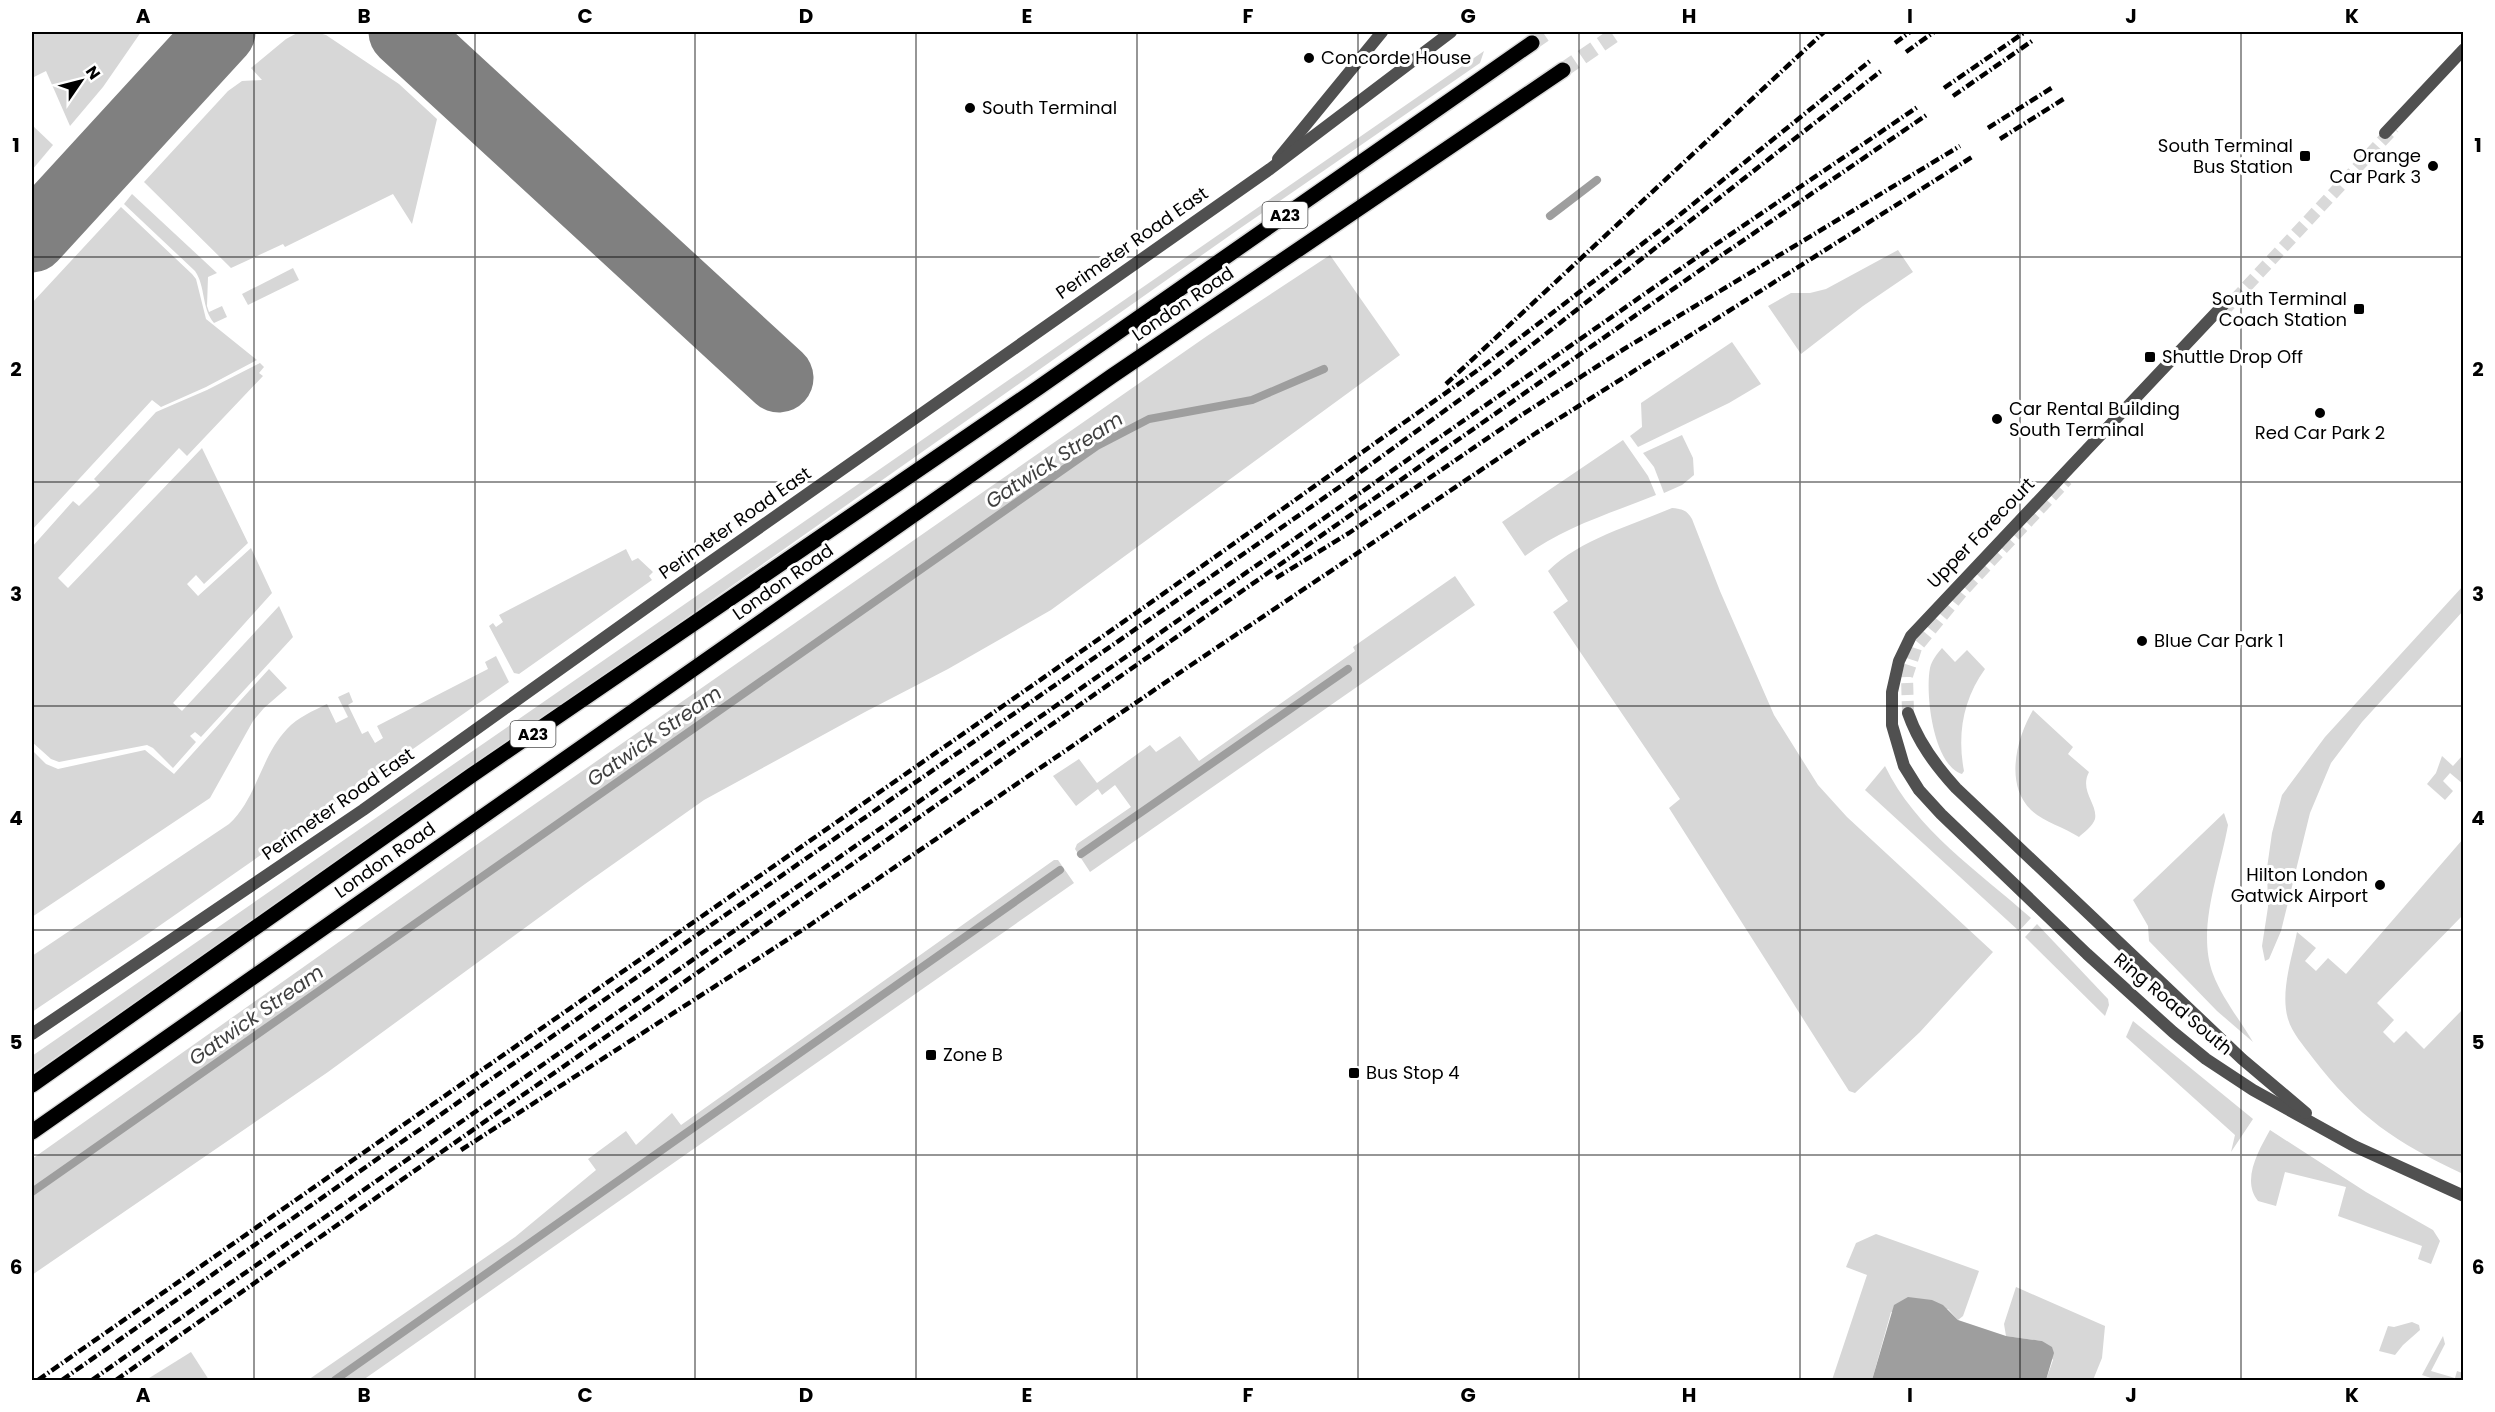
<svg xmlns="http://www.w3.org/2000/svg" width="2495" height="1412" viewBox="0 0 2495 1412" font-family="Poppins,sans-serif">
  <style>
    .green { fill: #d7d7d7 }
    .water { fill: #9e9e9e }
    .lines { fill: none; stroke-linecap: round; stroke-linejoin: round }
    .stream { stroke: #9e9e9e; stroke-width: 8 }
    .taxiway { stroke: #808080; stroke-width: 69 }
    .street-tunnel { stroke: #d9d9d9; stroke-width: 12; stroke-dasharray: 12 6; stroke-linecap: butt }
    .primary-tunnel { stroke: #d9d9d9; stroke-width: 15; stroke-dasharray: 15 8; stroke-linecap: butt }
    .primary-casing { stroke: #dbdbdb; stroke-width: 18 }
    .street { stroke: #505050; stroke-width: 12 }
    .primary { stroke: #000; stroke-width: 15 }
    .rail { stroke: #000; stroke-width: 4.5; stroke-dasharray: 9 3 1.5 3; stroke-linecap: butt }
    .grid { fill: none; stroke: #000; stroke-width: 1.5; stroke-opacity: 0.55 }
    .poi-dot { fill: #000; stroke: #fff; stroke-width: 2 }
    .labels { text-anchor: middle; stroke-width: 6; stroke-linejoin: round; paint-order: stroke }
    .shield { fill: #fff; stroke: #4c4c4c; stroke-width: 1.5 }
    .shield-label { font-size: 16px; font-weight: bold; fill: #000 }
    .poi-label { font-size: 18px; fill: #000; stroke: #fff; text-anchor: start }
    .street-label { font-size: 18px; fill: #000; stroke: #fff }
    .water-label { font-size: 20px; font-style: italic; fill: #3f3f3f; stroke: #fff }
    .neatline { fill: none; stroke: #000; stroke-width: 2 }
    .grid-label { font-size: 20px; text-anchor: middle; font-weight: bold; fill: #000 }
  </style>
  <rect width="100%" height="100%" fill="#fff"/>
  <g class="green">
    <path d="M 32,32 L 141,32 L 103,87 L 70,126 L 46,71 L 32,78 Z"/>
    <path d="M 299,32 L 315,32 L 326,35 L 399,84 L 437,119 L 412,224 L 393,194 L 285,247 L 283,244 L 231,268 L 144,182 L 228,91 L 242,81 L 262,80 L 251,68 L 286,39 Z"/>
    <path d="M 1484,51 L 1480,63 L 1239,229 L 642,649 L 32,1074 L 32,1056 Z"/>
    <path d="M 32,125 L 53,145 L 32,170 Z"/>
    <path d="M 132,194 L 217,273 L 208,277 L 207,306 L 209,312 L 222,306 L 227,317 L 214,323 C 201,307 206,287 195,271 L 124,204 Z"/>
    <path d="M 121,207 L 192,274 L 196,279 L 206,319 L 257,360 L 206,387 L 161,407 L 152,400 L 32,530 L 32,303 Z"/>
    <path d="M 1898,250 L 1913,272 L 1863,306 L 1801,354 L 1768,306 L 1791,293 L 1810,293 L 1826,289 Z"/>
    <path d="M 1330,255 L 1400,355 L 1051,610 L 948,669 L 865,712 L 704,800 L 585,884 L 328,1072 L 32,1275 L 32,1159 L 469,850 L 1207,336 Z"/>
    <path d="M 293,268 L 299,280 L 248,305 L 242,294 Z"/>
    <path d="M 1732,342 L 1761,384 L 1729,403 L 1638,447 L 1630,436 L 1642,427 L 1641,403 Z"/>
    <path d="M 260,363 L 264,367 L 259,373 L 263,376 L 187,456 L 179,448 L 58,578 L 68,588 L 202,448 L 248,543 L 204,584 L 196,575 L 187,584 L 198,596 L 251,548 L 272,593 L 173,703 L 182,711 L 279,606 L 293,637 L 201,737 L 195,732 L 190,736 L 196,742 L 173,768 L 153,748 L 147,745 L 59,762 L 51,759 L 32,742 L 32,547 L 73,501 L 79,506 L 100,485 L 94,479 L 156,412 L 207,390 Z"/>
    <path d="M 1682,435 L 1693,458 L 1694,475 L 1682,485 L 1664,493 L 1654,467 L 1643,453 Z"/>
    <path d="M 1623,440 L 1648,476 L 1656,495 C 1612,513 1563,527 1525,556 L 1502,522 Z"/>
    <path d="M 1672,508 C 1682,509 1687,510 1692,519 L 1720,591 L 1774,715 L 1818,785 L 1847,817 L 1993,952 L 1920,1032 L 1855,1093 L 1849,1091 L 1669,808 L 1680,799 L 1553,612 L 1568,601 L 1548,571 C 1581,539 1630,526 1672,508 Z"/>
    <path d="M 626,549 L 632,561 L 638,558 L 653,572 L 649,576 L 652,580 L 519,674 L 514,673 L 489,626 L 493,623 L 496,627 L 503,622 L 499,615 Z"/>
    <path d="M 1455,576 L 1475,605 L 1090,872 L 1075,849 L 1077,844 L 1131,807 L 1115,785 L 1102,795 L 1098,789 L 1076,806 L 1053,776 L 1079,759 L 1097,783 L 1150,745 L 1156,752 L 1180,736 L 1199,761 L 1355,651 L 1353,647 Z"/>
    <path d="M 2463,586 L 2463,611 L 2362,722 L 2331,763 L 2310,813 L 2281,931 L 2269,959 L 2265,961 L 2262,946 L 2268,907 L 2267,868 L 2272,833 L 2282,795 L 2325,737 Z"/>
    <path d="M 1942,648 L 1955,662 L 1967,650 L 1985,669 C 1963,699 1957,735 1964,771 L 1962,774 C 1933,765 1925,693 1930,668 C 1932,660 1937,654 1942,648 Z"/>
    <path d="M 496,656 L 509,682 L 139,940 L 32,1012 L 32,956 L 229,824 C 257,798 261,756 287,729 C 298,717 313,711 327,704 L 336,723 L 348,717 L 338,697 L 349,692 L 353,702 L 348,705 L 362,734 L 368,731 L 375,743 L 383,738 L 377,726 L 488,669 L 485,662 Z"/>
    <path d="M 269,669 L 287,688 L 264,708 L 253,721 L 210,798 L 32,917 L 32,750 L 46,764 L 58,769 L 145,750 L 174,774 Z"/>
    <path d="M 2033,710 L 2073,747 L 2068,754 L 2089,772 C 2079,791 2098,804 2095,819 C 2093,826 2083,833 2079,837 C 2064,827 2044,822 2031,810 C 2004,784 2017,737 2033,710 Z"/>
    <path d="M 2442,756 L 2453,766 L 2462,756 L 2463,758 L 2463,784 L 2450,773 L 2443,781 L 2453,791 L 2445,800 L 2427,784 L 2436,773 Z"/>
    <path d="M 1885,766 C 1915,829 1979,872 2031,918 L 2019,931 L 1865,790 Z"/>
    <path d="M 2224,813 L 2228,825 C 2220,871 2196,929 2213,974 C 2222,998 2240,1020 2253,1042 L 2217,1011 L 2149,941 L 2148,926 L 2133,900 Z"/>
    <path d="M 2463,839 L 2463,915 L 2377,1003 L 2394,1020 L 2383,1032 L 2394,1043 L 2406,1031 L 2424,1049 L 2463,1009 L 2463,1174 C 2395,1142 2359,1118 2312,1057 C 2304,1046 2292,1033 2288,1019 C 2280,992 2292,958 2297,932 L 2316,948 L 2305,961 L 2316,971 L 2328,958 L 2346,974 Z"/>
    <path d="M 1054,860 L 1058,860 L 1074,883 L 363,1380 L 308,1380 L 515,1237 L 596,1170 L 588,1159 L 626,1131 L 636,1145 L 672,1113 L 681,1125 Z"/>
    <path d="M 2037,924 L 2108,999 L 2109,1005 L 2105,1016 L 2025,937 Z"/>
    <path d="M 2133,1021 L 2253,1119 L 2231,1152 L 2235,1135 L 2126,1037 Z"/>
    <path d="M 2270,1130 L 2366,1192 L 2433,1230 L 2440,1241 L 2431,1264 L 2418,1259 L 2422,1246 L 2338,1216 L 2346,1187 L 2285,1172 L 2276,1206 L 2258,1201 C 2241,1180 2259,1150 2270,1130 Z"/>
    <path d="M 1876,1234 L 1979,1271 L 1963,1316 L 1958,1320 L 1948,1309 L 1891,1312 L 1872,1380 L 1832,1380 L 1867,1275 L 1846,1267 L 1856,1243 Z"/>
    <path d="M 2016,1287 L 2105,1326 L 2102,1358 L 2093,1380 L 2046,1380 L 2053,1360 L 2042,1341 L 2006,1336 L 2004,1324 Z"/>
    <path d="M 2412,1322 L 2419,1325 L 2420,1330 L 2403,1345 L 2395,1355 L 2379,1351 L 2388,1326 L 2394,1327 Z"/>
    <path d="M 2443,1336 L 2445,1344 L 2431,1371 L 2455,1378 L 2457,1371 L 2463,1373 L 2463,1380 L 2437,1380 L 2422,1375 Z"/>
    <path d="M 191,1352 L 209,1380 L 146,1380 Z"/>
  </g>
  <path class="water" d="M 1908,1297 L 1932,1300 L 1943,1305 L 1958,1320 L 2006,1336 L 2042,1341 L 2052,1347 L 2054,1353 L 2046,1380 L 1872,1380 L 1894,1305 Z"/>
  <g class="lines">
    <g class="stream">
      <path d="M 1550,216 L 1597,180"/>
      <path d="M 1081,854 L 1348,669"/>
      <path d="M 32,1192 L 1097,446 L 1149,419 L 1252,400 L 1324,369"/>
      <path d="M 335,1380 L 1060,870"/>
    </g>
    <g class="taxiway">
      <path d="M 403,32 L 779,378"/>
      <path d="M 32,238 L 221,32"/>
    </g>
    <g class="street-tunnel">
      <path d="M 2222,313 L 2394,128"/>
      <path d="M 1908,713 L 1907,676 L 1916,648 L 1962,592 L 2067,480"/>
    </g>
    <g class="primary-tunnel">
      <path d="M 1532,43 L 1548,32"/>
      <path d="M 1563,70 L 1619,32"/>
    </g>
    <defs>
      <g id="primary">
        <path d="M 32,1085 L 472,775 L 1038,388 L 1532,43"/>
        <path d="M 32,1132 L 1112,376 L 1563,70"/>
      </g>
    </defs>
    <use href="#primary" class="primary-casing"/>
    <g class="street">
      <path d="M 2385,133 L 2464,49"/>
      <path d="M 1278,159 L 1382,32"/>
      <path d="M 2227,301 L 1911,636 L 1899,661 L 1892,692 L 1892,725 L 1904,766 L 1919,790 L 1941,814 L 2087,954 L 2173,1032 L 2206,1059 L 2253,1090 L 2354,1146 L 2464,1196"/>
      <path d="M 1908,713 C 1918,742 1935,765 1956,788 L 2242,1059 L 2306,1113"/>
      <path d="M 32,1034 L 363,810 L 699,570 L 1270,169 L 1451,32"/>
    </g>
    <use href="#primary" class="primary"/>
    <g class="rail">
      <path d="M 1895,43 L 1910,32"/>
      <path d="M 1906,52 L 1934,32"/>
      <path d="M 1944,88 L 2025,32"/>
      <path d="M 1953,96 L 2032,41"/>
      <path d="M 1988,128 L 2053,87"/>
      <path d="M 2000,139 L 2065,98"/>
      <path d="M 1446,384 L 1824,32"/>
      <path d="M 1276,578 L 1349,533 L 1523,414 L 1624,349 L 1960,146"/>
      <path d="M 461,1150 L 810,925 L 1191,665 L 1536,433 L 1972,157"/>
      <path d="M 38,1380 L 1136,613 L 1478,370 L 1672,221 L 1870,61"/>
      <path d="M 62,1380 L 791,869 L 1341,486 L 1491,377 L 1881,71"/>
      <path d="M 92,1380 L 1706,251 L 1919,106"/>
      <path d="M 116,1380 L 1716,259 L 1928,114"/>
    </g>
  </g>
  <path class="grid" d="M 254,32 L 254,1380M 475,32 L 475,1380M 695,32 L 695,1380M 916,32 L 916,1380M 1137,32 L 1137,1380M 1358,32 L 1358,1380M 1579,32 L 1579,1380M 1800,32 L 1800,1380M 2020,32 L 2020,1380M 2241,32 L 2241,1380M 32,257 L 2464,257M 32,482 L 2464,482M 32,706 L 2464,706M 32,930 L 2464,930M 32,1155 L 2464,1155"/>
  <g class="poi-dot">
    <circle cx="1309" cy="58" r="6"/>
    <circle cx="970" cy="108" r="6"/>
    <rect x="2299" y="150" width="12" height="12" rx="3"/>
    <circle cx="2433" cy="166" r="6"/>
    <rect x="2353" y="303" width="12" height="12" rx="3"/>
    <rect x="2144" y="351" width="12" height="12" rx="3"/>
    <circle cx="2320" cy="413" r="6"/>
    <circle cx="1997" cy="419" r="6"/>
    <circle cx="2142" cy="641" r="6"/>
    <circle cx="2380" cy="885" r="6"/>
    <rect x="925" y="1049" width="12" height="12" rx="3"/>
    <rect x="1348" y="1067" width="12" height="12" rx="3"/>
  </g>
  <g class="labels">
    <g class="shield">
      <rect x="1262.5" y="202" width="45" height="26" rx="4.5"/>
      <rect x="510.5" y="721" width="45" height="26" rx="4.5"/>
    </g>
    <g class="shield-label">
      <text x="1285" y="221">A23</text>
      <text x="533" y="740">A23</text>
    </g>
    <g class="poi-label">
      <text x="1321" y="64">Concorde House</text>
      <text x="982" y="114">South Terminal</text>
      <text x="2293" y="152" text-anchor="end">South Terminal<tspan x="2293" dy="21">Bus Station</tspan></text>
      <text x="2421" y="162" text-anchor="end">Orange<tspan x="2421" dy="21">Car Park 3</tspan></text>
      <text x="2347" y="305" text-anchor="end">South Terminal<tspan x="2347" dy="21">Coach Station</tspan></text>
      <text x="2162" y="363">Shuttle Drop Off</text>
      <text x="2009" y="415">Car Rental Building<tspan x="2009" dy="21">South Terminal</tspan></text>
      <text x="2320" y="439" text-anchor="middle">Red Car Park 2</text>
      <text x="2154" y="647">Blue Car Park 1</text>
      <text x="2368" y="881" text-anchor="end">Hilton London<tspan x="2368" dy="21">Gatwick Airport</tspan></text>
      <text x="943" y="1061">Zone B</text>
      <text x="1366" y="1079">Bus Stop 4</text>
    </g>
    <g class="street-label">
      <text transform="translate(1132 243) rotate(-35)" y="6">Perimeter Road East</text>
      <text transform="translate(1183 304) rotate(-34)" y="6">London Road</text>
      <text transform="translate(735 523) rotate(-35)" y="6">Perimeter Road East</text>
      <text transform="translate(1981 533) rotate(-46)" y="6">Upper Forecourt</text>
      <text transform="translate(783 582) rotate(-35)" y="6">London Road</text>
      <text transform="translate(338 804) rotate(-35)" y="6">Perimeter Road East</text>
      <text transform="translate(385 860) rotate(-35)" y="6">London Road</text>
      <text transform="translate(2173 1004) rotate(40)" y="6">Ring Road South</text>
    </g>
    <g class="water-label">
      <text transform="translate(1054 460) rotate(-33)" y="7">Gatwick Stream</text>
      <text transform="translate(654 736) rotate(-35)" y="7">Gatwick Stream</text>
      <text transform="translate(256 1015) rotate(-35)" y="7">Gatwick Stream</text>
    </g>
  </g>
  <rect width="2495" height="1412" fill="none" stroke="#ffffff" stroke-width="66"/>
  <g transform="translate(81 81) rotate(55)" stroke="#ffffff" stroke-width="4.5" paint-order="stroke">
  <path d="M0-4.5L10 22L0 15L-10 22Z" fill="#000000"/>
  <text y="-9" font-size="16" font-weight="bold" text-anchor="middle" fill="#000000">N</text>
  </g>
  <rect x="33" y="33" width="2429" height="1346" class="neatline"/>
  <g class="grid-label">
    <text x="143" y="23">A</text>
    <text x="364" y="23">B</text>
    <text x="585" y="23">C</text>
    <text x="806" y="23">D</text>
    <text x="1027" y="23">E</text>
    <text x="1248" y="23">F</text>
    <text x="1468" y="23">G</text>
    <text x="1689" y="23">H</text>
    <text x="1910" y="23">I</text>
    <text x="2131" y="23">J</text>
    <text x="2352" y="23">K</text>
    <text x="16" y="152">1</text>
    <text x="2478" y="152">1</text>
    <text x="16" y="376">2</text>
    <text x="2478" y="376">2</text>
    <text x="16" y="601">3</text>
    <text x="2478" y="601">3</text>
    <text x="16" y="825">4</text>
    <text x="2478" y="825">4</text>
    <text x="16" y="1049">5</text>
    <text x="2478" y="1049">5</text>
    <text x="16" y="1274">6</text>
    <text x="2478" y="1274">6</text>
    <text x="143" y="1402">A</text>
    <text x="364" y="1402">B</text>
    <text x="585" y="1402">C</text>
    <text x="806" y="1402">D</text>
    <text x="1027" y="1402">E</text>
    <text x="1248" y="1402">F</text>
    <text x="1468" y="1402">G</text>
    <text x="1689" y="1402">H</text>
    <text x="1910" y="1402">I</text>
    <text x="2131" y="1402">J</text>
    <text x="2352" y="1402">K</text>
  </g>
</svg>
